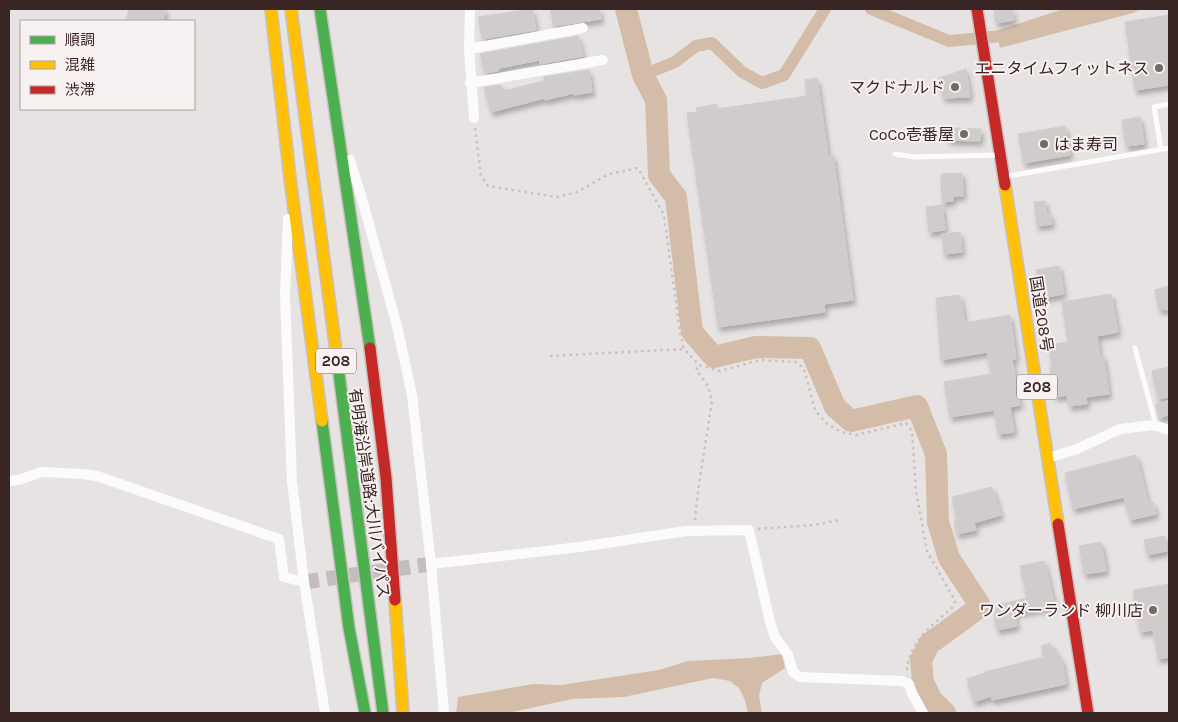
<svg xmlns="http://www.w3.org/2000/svg" width="1178" height="722" viewBox="0 0 1178 722" font-family="Karla,'Noto Sans JP',sans-serif">
  <style>
    .water { fill: #d3bda8 }
    .lines { fill: none; stroke-linecap: round; stroke-linejoin: round }
    .canal { stroke: #d3bda8; stroke-width: 12 }
    .river { stroke: #d3bda8; stroke-width: 22 }
    .building { fill: #d1cccc; stroke: #d1cccc; filter: url(#shadow) }
    .secondary-tunnel { stroke: #c5bdbd; stroke-width: 15; stroke-dasharray: 15 8; stroke-linecap: butt }
    .fast-casing { stroke: #c8c1c0; stroke-width: 14 }
    .slow-casing { stroke: #c8c1c0; stroke-width: 14 }
    .jam-casing { stroke: #c8c1c0; stroke-width: 14 }
    .path { stroke: #c8c0c0; stroke-width: 2.5; stroke-dasharray: 2.5 4; stroke-linecap: butt }
    .lane { stroke: #fcfbfb; stroke-width: 5 }
    .street { stroke: #fcfbfb; stroke-width: 10 }
    .fast { stroke: #4caf50; stroke-width: 11 }
    .slow { stroke: #ffc107; stroke-width: 11 }
    .jam { stroke: #c62828; stroke-width: 11 }
    .fast-bridge-casing { stroke: #c8c1c0; stroke-width: 14; stroke-linecap: butt }
    .slow-bridge-casing { stroke: #c8c1c0; stroke-width: 14; stroke-linecap: butt }
    .fast-bridge { stroke: #4caf50; stroke-width: 11 }
    .slow-bridge { stroke: #ffc107; stroke-width: 11 }
    .poi-dot { fill: #766866; stroke: #f7f1f2; stroke-width: 2 }
    .labels { text-anchor: middle; stroke-width: 4; stroke-linejoin: round; paint-order: stroke }
    .shield { fill: #f7f1f2; stroke: #726261; stroke-width: 1 }
    .shield-label { font-size: 15px; font-weight: bold; fill: #392523 }
    .poi-label { font-size: 16px; fill: #392523; stroke: #f7f1f2; text-anchor: end }
    .street-label { font-size: 16px; fill: #392523; stroke: #f7f1f2 }
  </style>
  <defs>
    <filter id="shadow"><feDropShadow dx="2.5" dy="4.5" stdDeviation="2.5" flood-color="#0004"/></filter>
  </defs>
  <rect width="100%" height="100%" fill="#e8e3e3"/>
  <g class="water">
    <path d="M 1063,9 L 1141,9 L 1133,13 L 1000,48 L 996,31 Z"/>
    <path d="M 782,654 L 785,668 L 762,683 L 759,696 L 762,713 L 748,713 L 745,700 L 739,688 L 730,681 L 713,678 L 624,697 L 572,699 L 508,713 L 456,713 L 458,697 L 533,684 L 561,685 L 659,670 L 688,661 L 749,658 Z"/>
  </g>
  <g class="lines">
    <g class="canal">
      <path d="M 871,9 L 949,41 L 1014,35"/>
      <path d="M 643,75 L 675,62 L 696,46 L 712,43 L 742,72 L 762,83 L 784,75 L 825,9"/>
    </g>
    <path class="river" d="M 626,9 L 643,75 L 656,100 L 659,175 L 676,197 L 692,332 L 714,357 L 756,347 L 810,348 L 835,407 L 851,421 L 917,406 L 936,454 L 938,522 L 949,558 L 979,604 L 977,609 L 929,644 L 921,660 L 923,682 L 931,699 L 945,713"/>
  </g>
  <g class="building">
    <path d="M 129,9 L 166,9 L 163,21 L 126,21 Z"/>
    <path d="M 532,9 L 536,30 L 483,39 L 478,17 Z"/>
    <path d="M 550,9 L 599,9 L 601,19 L 554,26 Z"/>
    <path d="M 994,9 L 1012,9 L 1014,20 L 996,23 Z"/>
    <path d="M 1169,15 L 1169,85 L 1135,90 L 1125,22 Z"/>
    <path d="M 578,36 L 583,56 L 540,64 L 540,60 L 500,68 L 498,71 L 485,73 L 480,54 Z"/>
    <path d="M 966,69 L 970,97 L 943,98 L 939,78 Z"/>
    <path d="M 589,70 L 592,92 L 574,95 L 574,93 L 545,100 L 545,98 L 491,112 L 484,87 L 501,85 L 503,91 L 544,81 L 544,77 Z"/>
    <path d="M 817,78 L 828,156 L 833,155 L 853,300 L 824,304 L 825,312 L 718,327 L 687,113 L 697,112 L 696,108 L 716,104 L 717,109 L 807,96 L 805,80 Z"/>
    <path d="M 1140,117 L 1144,144 L 1126,146 L 1122,120 Z"/>
    <path d="M 1065,126 L 1070,155 L 1024,163 L 1018,134 Z"/>
    <path d="M 948,128 L 981,129 L 980,141 L 948,140 Z"/>
    <path d="M 962,173 L 963,196 L 953,196 L 953,201 L 942,202 L 941,174 Z"/>
    <path d="M 1045,201 L 1047,215 L 1050,214 L 1052,224 L 1037,226 L 1034,202 Z"/>
    <path d="M 942,205 L 945,230 L 929,232 L 926,207 Z"/>
    <path d="M 960,232 L 962,252 L 944,254 L 942,234 Z"/>
    <path d="M 1059,266 L 1064,294 L 1041,298 L 1036,270 Z"/>
    <path d="M 1169,286 L 1169,310 L 1159,309 L 1155,290 Z"/>
    <path d="M 1111,294 L 1118,332 L 1097,336 L 1100,356 L 1103,355 L 1109,394 L 1086,397 L 1087,404 L 1069,406 L 1067,395 L 1055,397 L 1050,368 L 1052,368 L 1049,345 L 1068,342 L 1062,302 Z"/>
    <path d="M 960,295 L 965,323 L 1010,315 L 1016,359 L 1012,359 L 1020,405 L 1010,407 L 1014,432 L 998,434 L 994,410 L 950,417 L 944,382 L 991,374 L 987,352 L 941,360 L 936,298 Z"/>
    <path d="M 1169,367 L 1169,397 L 1158,399 L 1152,371 Z"/>
    <path d="M 1168,401 L 1169,415 L 1159,418 L 1156,404 Z"/>
    <path d="M 1136,455 L 1148,503 L 1153,502 L 1156,514 L 1130,520 L 1124,497 L 1073,509 L 1065,473 Z"/>
    <path d="M 992,487 L 1001,515 L 974,523 L 976,530 L 957,534 L 954,521 L 957,520 L 952,497 Z"/>
    <path d="M 1165,536 L 1167,551 L 1147,555 L 1144,540 Z"/>
    <path d="M 1101,542 L 1106,571 L 1084,574 L 1079,546 Z"/>
    <path d="M 1044,561 L 1055,606 L 1014,613 L 1017,626 L 997,630 L 994,616 L 997,605 L 1027,598 L 1020,566 Z"/>
    <path d="M 1169,584 L 1169,657 L 1158,659 L 1153,630 L 1140,632 L 1133,590 Z"/>
    <path d="M 1050,643 L 1062,661 L 1066,684 L 992,700 L 991,696 L 974,702 L 967,679 L 985,673 L 985,672 L 1044,657 L 1041,646 Z"/>
  </g>
  <g class="lines">
    <path class="secondary-tunnel" d="M 304,582 L 431,564"/>
    <defs>
      <g id="fast">
        <path d="M 320,9 L 370,348"/>
        <path d="M 322,421 L 349,628 L 365,713"/>
      </g>
      <g id="slow">
        <path d="M 271,9 L 290,178 L 322,421"/>
        <path d="M 1005,185 L 1058,524"/>
        <path d="M 395,600 L 403,713"/>
      </g>
      <g id="jam">
        <path d="M 977,9 L 1005,185"/>
        <path d="M 370,348 L 386,478 L 395,600"/>
        <path d="M 1058,524 L 1088,713"/>
      </g>
    </defs>
    <use href="#fast" class="fast-casing"/>
    <use href="#slow" class="slow-casing"/>
    <use href="#jam" class="jam-casing"/>
    <g class="path">
      <path d="M 475,128 L 481,176 L 488,186 L 557,197 L 577,192 L 609,174 L 638,168 L 664,215 L 680,333 L 684,349 L 699,365 L 720,371 L 760,360 L 797,362 L 804,369 L 815,410 L 826,423 L 841,432 L 856,435 L 906,423 L 912,431 L 916,491 L 927,551 L 955,601 L 953,607 C 933,625 907,642 907,673"/>
      <path d="M 550,356 L 683,349"/>
      <path d="M 695,520 L 698,491 L 712,401 L 708,386 L 696,370 L 699,365"/>
      <path d="M 758,529 L 814,525 L 839,520"/>
    </g>
    <g class="lane">
      <path d="M 1161,149 L 1154,107 L 1169,104"/>
      <path d="M 895,154 L 915,157 L 997,155"/>
      <path d="M 1008,176 L 1169,148"/>
      <path d="M 1135,348 L 1156,425"/>
    </g>
    <g class="street">
      <path d="M 470,9 L 469,49 L 474,118"/>
      <path d="M 469,49 L 583,28"/>
      <path d="M 470,83 L 603,60"/>
      <path d="M 350,160 L 362,199 L 397,326 L 412,395 L 431,564 L 444,713"/>
      <path d="M 288,219 L 285,294 L 292,481 L 304,582 L 325,713"/>
      <path d="M 1048,458 L 1077,449 L 1120,429 L 1154,425 L 1169,430"/>
      <path d="M 9,481 L 19,480 L 41,472 L 83,474 L 97,476 L 279,539 L 284,577 L 304,582"/>
      <path d="M 431,564 L 580,547 L 686,531 L 749,530 L 770,622 L 775,637 L 788,655 L 793,672 L 800,677 L 902,681 L 909,684 L 912,693 L 923,713"/>
    </g>
    <use href="#fast" class="fast"/>
    <use href="#slow" class="slow"/>
    <use href="#jam" class="jam"/>
    <defs>
      <path id="fast-bridge" d="M 338,366 L 383,713"/>
      <path id="slow-bridge" d="M 291,9 L 338,366"/>
    </defs>
    <use href="#fast-bridge" class="fast-bridge-casing"/>
    <use href="#slow-bridge" class="slow-bridge-casing"/>
    <use href="#fast-bridge" class="fast-bridge"/>
    <use href="#slow-bridge" class="slow-bridge"/>
  </g>
  <g class="poi-dot">
    <circle cx="1159" cy="68" r="5"/>
    <circle cx="955" cy="87" r="5"/>
    <circle cx="964" cy="134" r="5"/>
    <circle cx="1044" cy="144" r="5"/>
    <circle cx="1153" cy="610" r="5"/>
  </g>
  <g class="labels">
    <g class="shield">
      <rect x="316" y="348.5" width="40" height="25" rx="4"/>
      <rect x="1017" y="374.5" width="40" height="25" rx="4"/>
    </g>
    <g class="shield-label">
      <text x="336" y="366">208</text>
      <text x="1037" y="392">208</text>
    </g>
    <g class="poi-label">
      <text x="1149" y="74">エニタイムフィットネス</text>
      <text x="945" y="93">マクドナルド</text>
      <text x="954" y="140">CoCo壱番屋</text>
      <text x="1054" y="150" text-anchor="start">はま寿司</text>
      <text x="1143" y="616">ワンダーランド 柳川店</text>
    </g>
    <g class="street-label">
      <text transform="translate(1042 314) rotate(81)" y="6">国道208号</text>
      <text transform="translate(370 493) rotate(82)" y="6">有明海沿岸道路;大川バイパス</text>
    </g>
  </g>
  <rect width="1178" height="722" fill="none" stroke="#392523" stroke-width="20"/>
  <rect x="20" y="20" width="175" height="90" fill="#f7f1f2" stroke="#ab9f9f"/>
  <rect x="30" y="36" width="25" height="8" fill="#4caf50" stroke="#ab9f9f"/>
  <text x="65" y="45" font-size="15" fill="#392523">順調</text>
  <rect x="30" y="61" width="25" height="8" fill="#ffc107" stroke="#ab9f9f"/>
  <text x="65" y="70" font-size="15" fill="#392523">混雑</text>
  <rect x="30" y="86" width="25" height="8" fill="#c62828" stroke="#ab9f9f"/>
  <text x="65" y="95" font-size="15" fill="#392523">渋滞</text>
</svg>
